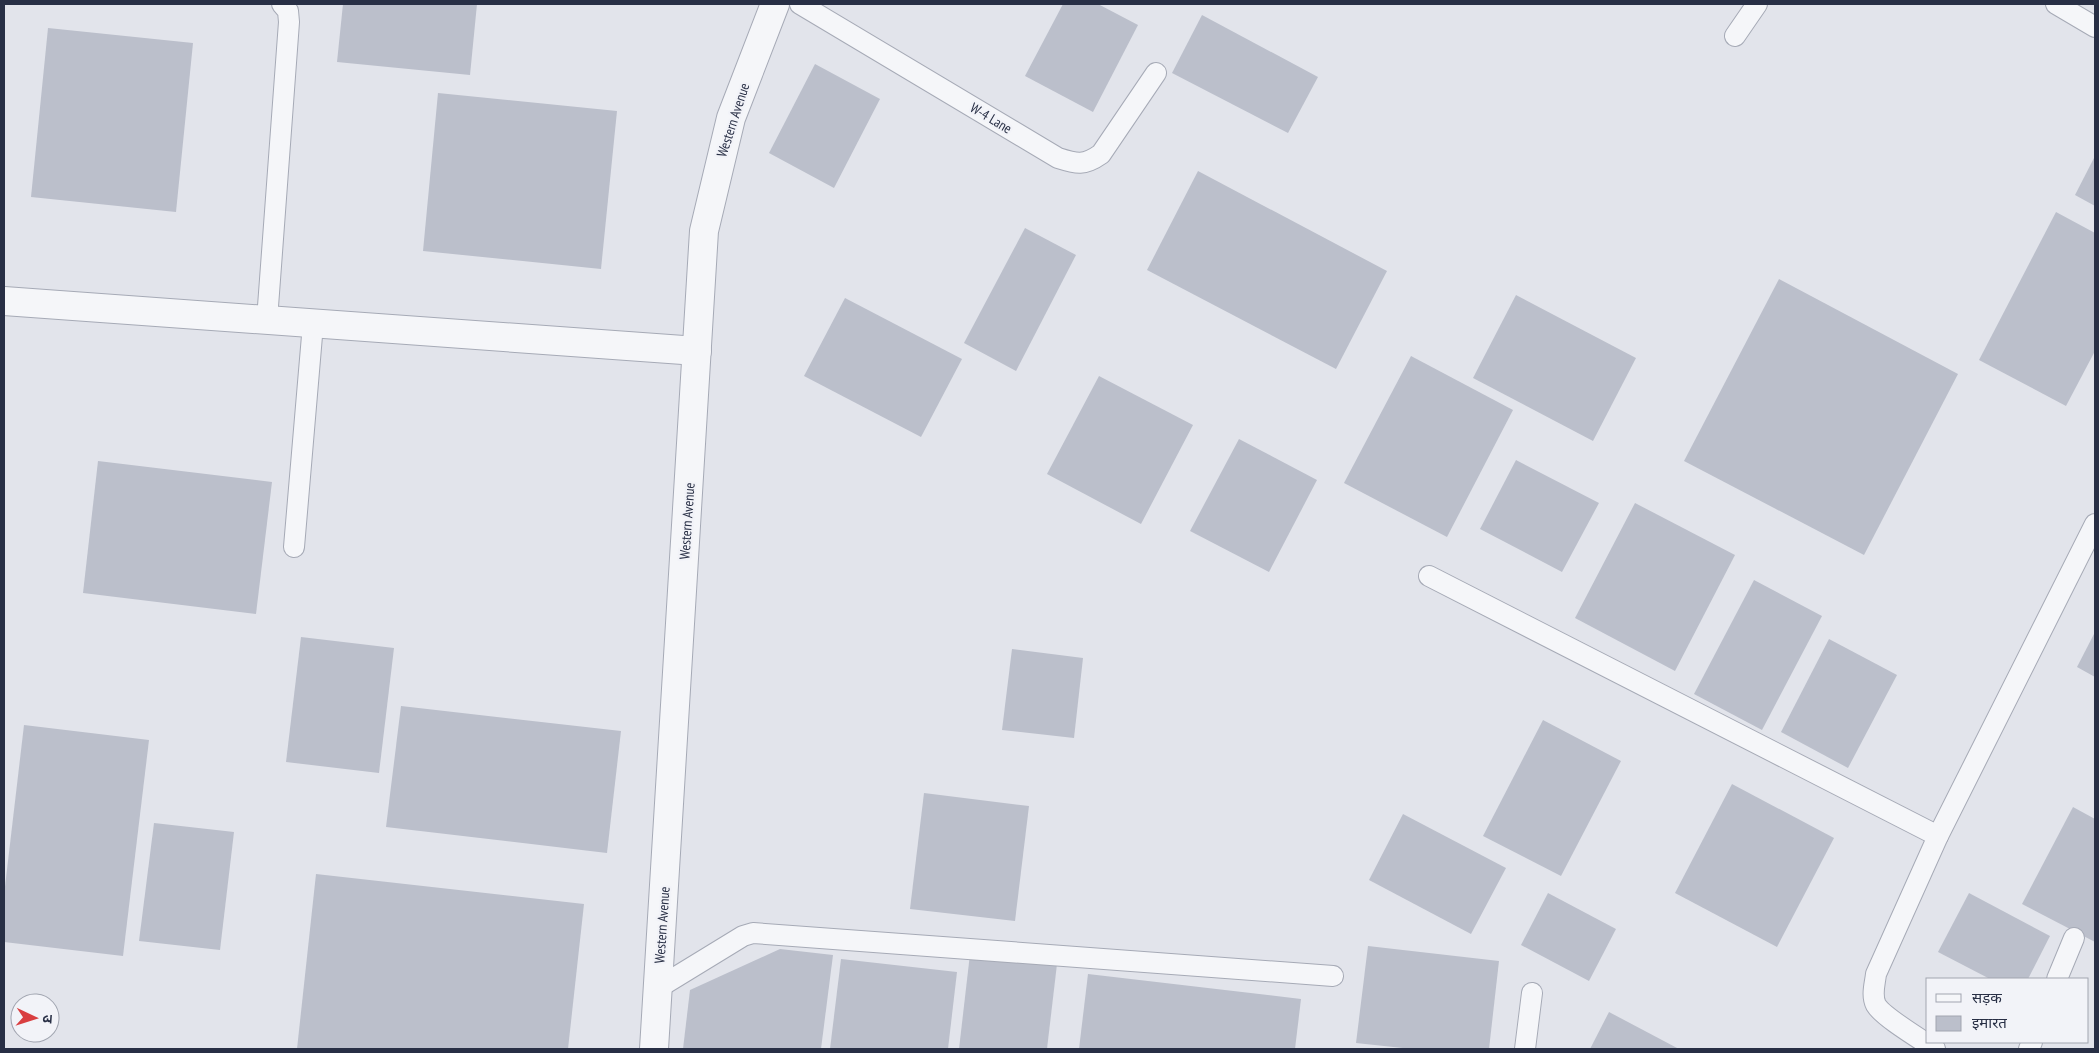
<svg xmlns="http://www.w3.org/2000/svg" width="2099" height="1053" viewBox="0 0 2099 1053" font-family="'PT Sans Narrow','Noto Sans Devanagari',sans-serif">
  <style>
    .building { fill: #bbbfcb }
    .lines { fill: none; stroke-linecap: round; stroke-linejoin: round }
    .service-casing { stroke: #a6aab6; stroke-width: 22 }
    .minor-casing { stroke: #a6aab6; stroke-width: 30 }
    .tertiary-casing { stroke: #a6aab6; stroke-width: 30 }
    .service { stroke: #f5f6f9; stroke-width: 20 }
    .minor { stroke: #f5f6f9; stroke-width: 28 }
    .tertiary { stroke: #f5f6f9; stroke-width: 28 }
    .labels { text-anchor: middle; stroke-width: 4.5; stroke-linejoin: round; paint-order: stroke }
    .street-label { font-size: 14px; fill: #282f45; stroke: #f2f3f8 }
  </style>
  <rect width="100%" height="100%" fill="#e2e4eb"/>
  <g class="building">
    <path d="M 343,4 L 477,4 L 470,75 L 337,62 Z"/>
    <path d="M 1063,4 L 1098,4 L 1138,25 L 1093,112 L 1025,76 Z"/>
    <path d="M 1202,15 L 1318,77 L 1288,133 L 1172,73 Z"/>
    <path d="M 48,28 L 193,43 L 176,212 L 31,197 Z"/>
    <path d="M 815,64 L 880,99 L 834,188 L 769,153 Z"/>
    <path d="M 438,93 L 617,111 L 601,269 L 423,251 Z"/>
    <path d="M 2095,156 L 2095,206 L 2075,195 Z"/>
    <path d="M 1198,171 L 1387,271 L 1336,369 L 1147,270 Z"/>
    <path d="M 2056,212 L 2095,233 L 2095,351 L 2066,406 L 1979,360 Z"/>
    <path d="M 1025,228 L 1076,255 L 1016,371 L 964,343 Z"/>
    <path d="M 1779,279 L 1958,374 L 1864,555 L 1684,461 Z"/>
    <path d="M 1516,295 L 1636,358 L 1593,441 L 1473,378 Z"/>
    <path d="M 845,298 L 962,359 L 921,437 L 804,376 Z"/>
    <path d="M 1411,356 L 1513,410 L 1447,537 L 1344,483 Z"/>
    <path d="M 1099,376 L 1193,425 L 1141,524 L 1047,474 Z"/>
    <path d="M 1239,439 L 1317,480 L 1269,572 L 1190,531 Z"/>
    <path d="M 1516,460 L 1599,503 L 1562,572 L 1480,529 Z"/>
    <path d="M 98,461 L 272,482 L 256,614 L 83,593 Z"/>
    <path d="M 1635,503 L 1735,555 L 1675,671 L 1575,618 Z"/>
    <path d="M 1754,580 L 1822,616 L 1762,730 L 1694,694 Z"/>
    <path d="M 2095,632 L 2095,677 L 2077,667 Z"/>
    <path d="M 301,637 L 394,648 L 379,773 L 286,762 Z"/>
    <path d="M 1829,639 L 1897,675 L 1848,768 L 1781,732 Z"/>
    <path d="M 1012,649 L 1083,658 L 1074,738 L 1002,730 Z"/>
    <path d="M 401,706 L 621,731 L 607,853 L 386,827 Z"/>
    <path d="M 1543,720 L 1621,761 L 1561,876 L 1483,836 Z"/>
    <path d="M 24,725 L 149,740 L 123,956 L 4,942 L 4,895 Z"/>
    <path d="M 1732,784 L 1834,838 L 1777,947 L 1675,893 Z"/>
    <path d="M 924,793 L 1029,806 L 1015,921 L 910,909 Z"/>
    <path d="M 2073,807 L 2095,819 L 2095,942 L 2022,904 Z"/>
    <path d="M 1403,814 L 1506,868 L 1471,934 L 1369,880 Z"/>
    <path d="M 154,823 L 234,832 L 220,950 L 139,941 Z"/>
    <path d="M 316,874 L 584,904 L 568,1049 L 297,1049 Z"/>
    <path d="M 1548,893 L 1616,929 L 1589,981 L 1521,945 Z"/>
    <path d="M 1969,893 L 2050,936 L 2028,979 L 1990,979 L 1938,952 Z"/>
    <path d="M 1368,946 L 1499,961 L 1489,1049 L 1412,1049 L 1356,1043 Z"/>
    <path d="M 780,949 L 833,955 L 821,1049 L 683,1049 L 690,990 Z"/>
    <path d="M 970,954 L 1057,964 L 1047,1049 L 959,1049 Z"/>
    <path d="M 841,959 L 957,972 L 948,1049 L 830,1049 Z"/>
    <path d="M 1088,974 L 1301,999 L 1295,1049 L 1079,1049 Z"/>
    <path d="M 1609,1012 L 1679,1049 L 1590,1049 Z"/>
  </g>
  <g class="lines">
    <defs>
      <g id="service">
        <path d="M 800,4 L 1058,158 C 1077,164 1084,166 1101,154 L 1156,73"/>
        <path d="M 2056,4 L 2095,27"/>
        <path d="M 1735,36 L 1757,4"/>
        <path d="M 267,320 L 289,22 L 288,11 L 282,4"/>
        <path d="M 294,547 L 313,324"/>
        <path d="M 1429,576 L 1938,836"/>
        <path d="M 2057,979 L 2074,938"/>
        <path d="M 658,988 L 743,936 L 753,933 L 1333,976"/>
        <path d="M 1525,1049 L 1532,993"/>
        <path d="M 1935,1049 C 1922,1040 1883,1017 1876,1005 C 1871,995 1875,984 1876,974 L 1938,836 L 2095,524"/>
        <path d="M 2029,1049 L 2032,1042"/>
      </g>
      <path id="minor" d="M 4,301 L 697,351"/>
      <path id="tertiary" d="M 654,1049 L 704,231 L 731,118 L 775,4"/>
    </defs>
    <use href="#service" class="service-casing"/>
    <use href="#minor" class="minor-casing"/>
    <use href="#tertiary" class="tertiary-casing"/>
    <use href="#service" class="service"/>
    <use href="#minor" class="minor"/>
    <use href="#tertiary" class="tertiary"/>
  </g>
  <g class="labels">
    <g class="street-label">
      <text transform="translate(991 118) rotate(31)" y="5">W-4 Lane</text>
      <text transform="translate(733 120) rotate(-72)" y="5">Western Avenue</text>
      <text transform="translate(687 521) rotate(-86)" y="5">Western Avenue</text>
      <text transform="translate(662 925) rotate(-86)" y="5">Western Avenue</text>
    </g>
  </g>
  <rect width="2099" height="1053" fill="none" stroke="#282f45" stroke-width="10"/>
  <rect x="1926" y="978" width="162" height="65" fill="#f2f3f8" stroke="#a1a5b0"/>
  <rect x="1936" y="994" width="25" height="8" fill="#f5f6f9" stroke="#a1a5b0"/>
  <text x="1972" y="1003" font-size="15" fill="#282f45">सड़क</text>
  <rect x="1936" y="1016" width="25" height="15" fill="#bbbfcb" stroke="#a1a5b0"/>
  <text x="1972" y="1028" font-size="15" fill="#282f45">इमारत</text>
  <g transform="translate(35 1018) rotate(94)"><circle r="24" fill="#f2f3f8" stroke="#a1a5b0"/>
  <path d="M0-4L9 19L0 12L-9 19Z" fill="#d93e40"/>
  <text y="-8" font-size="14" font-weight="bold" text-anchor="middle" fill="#282f45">उ</text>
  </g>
</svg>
